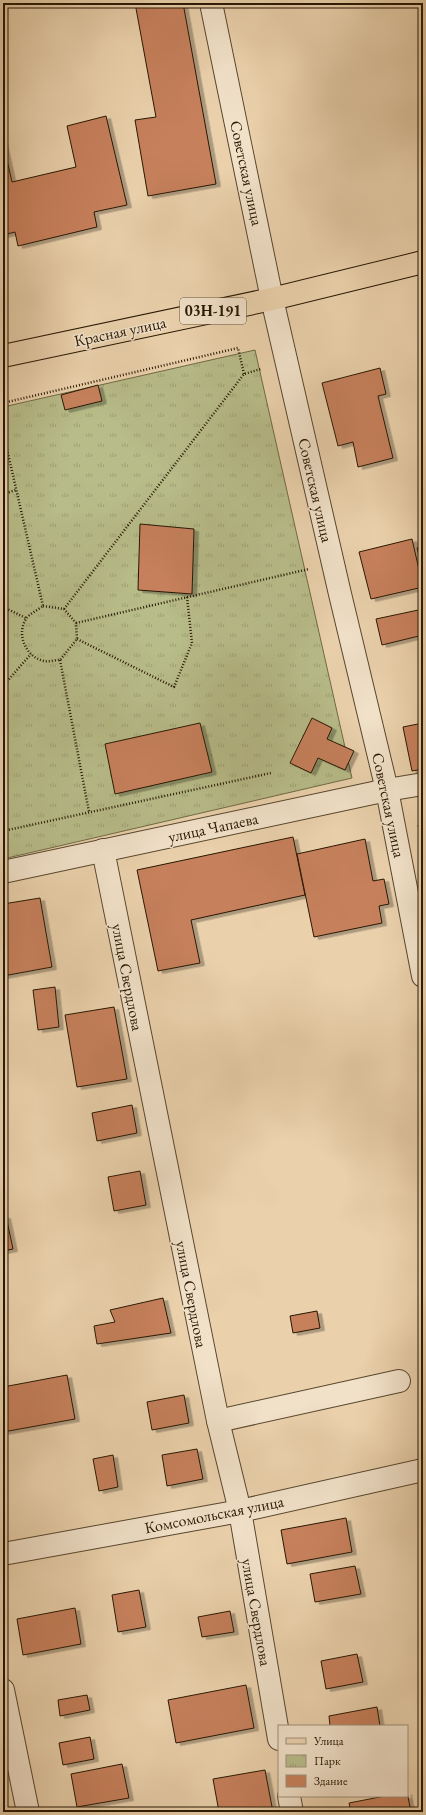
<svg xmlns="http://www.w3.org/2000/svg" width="426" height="1815" viewBox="0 0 426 1815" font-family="'EB Garamond',serif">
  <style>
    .park { fill: url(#park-tufts); stroke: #6f6a46 }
    .building { fill: #c6805b; stroke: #271703; filter: url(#shadow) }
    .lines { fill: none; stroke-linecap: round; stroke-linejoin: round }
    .minor-casing { stroke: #58462d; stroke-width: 24 }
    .major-casing { stroke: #271703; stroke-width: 24 }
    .path { stroke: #271703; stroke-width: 2.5; stroke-dasharray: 1 2; stroke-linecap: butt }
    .minor { stroke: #f1e1c9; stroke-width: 22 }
    .major { stroke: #ead1ac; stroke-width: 22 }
    .labels { text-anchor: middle; stroke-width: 3; stroke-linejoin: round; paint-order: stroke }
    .shield { fill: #f1e1c9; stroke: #64543e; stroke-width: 1 }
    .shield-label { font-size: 15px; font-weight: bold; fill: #271703 }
    .street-label { font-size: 16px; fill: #271703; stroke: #f1e1c9 }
  </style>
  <defs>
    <pattern id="park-tufts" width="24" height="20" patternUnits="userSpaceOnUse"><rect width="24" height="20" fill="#b7bc89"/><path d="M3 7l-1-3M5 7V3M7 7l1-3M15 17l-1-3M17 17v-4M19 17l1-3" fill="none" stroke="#9da175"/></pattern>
    <filter id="shadow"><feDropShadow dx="4.5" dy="2.5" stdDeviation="0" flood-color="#0004"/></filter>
  </defs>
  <rect width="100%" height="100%" fill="#ead1ac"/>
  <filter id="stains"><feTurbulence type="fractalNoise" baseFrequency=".005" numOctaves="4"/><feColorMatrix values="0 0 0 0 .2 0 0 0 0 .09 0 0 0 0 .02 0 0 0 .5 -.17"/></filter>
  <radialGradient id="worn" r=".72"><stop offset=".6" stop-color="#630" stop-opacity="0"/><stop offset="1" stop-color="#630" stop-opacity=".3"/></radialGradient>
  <path class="park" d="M 255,350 L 352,778 L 3,859 L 3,407 Z"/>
  <g class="building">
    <path d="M 135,3 L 183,3 L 216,184 L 148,196 L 135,120 L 156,117 Z"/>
    <path d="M 106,116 L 127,205 L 94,212 L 97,227 L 18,246 L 15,232 L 3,235 L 3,142 L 12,182 L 76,167 L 67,126 Z"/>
    <path d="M 380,368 L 386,394 L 378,396 L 393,458 L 358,467 L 353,442 L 338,446 L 322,383 Z"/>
    <path d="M 98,385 L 102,401 L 65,410 L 61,395 Z"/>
    <path d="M 140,524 L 194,529 L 192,594 L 138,590 Z"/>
    <path d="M 412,539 L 423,587 L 371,599 L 359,552 Z"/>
    <path d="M 423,546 L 423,569 L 417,548 Z"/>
    <path d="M 423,609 L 423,635 L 382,645 L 376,619 Z"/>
    <path d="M 312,718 L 332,728 L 327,739 L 354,751 L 345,770 L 318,758 L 311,773 L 290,763 Z"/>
    <path d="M 200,723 L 212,772 L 115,794 L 105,744 Z"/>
    <path d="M 423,723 L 423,769 L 412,771 L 403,727 Z"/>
    <path d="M 423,824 L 423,848 L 418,825 Z"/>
    <path d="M 293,837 L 305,895 L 191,920 L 200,963 L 158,971 L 137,870 Z"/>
    <path d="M 365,839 L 373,881 L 384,879 L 389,904 L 379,906 L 382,923 L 314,937 L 297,854 Z"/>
    <path d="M 40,898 L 52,967 L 3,976 L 3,904 Z"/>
    <path d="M 55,987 L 59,1027 L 38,1030 L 33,990 Z"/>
    <path d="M 114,1007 L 127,1079 L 77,1087 L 65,1015 Z"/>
    <path d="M 132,1105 L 137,1133 L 97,1141 L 92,1113 Z"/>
    <path d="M 140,1171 L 146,1205 L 114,1211 L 108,1177 Z"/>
    <path d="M 3,1216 L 6,1216 L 13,1249 L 3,1251 Z"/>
    <path d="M 163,1298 L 171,1333 L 97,1344 L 94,1326 L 115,1322 L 110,1310 Z"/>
    <path d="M 317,1311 L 320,1328 L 293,1333 L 290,1316 Z"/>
    <path d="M 67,1375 L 75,1419 L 3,1432 L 3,1387 Z"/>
    <path d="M 184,1395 L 189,1423 L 152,1430 L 147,1402 Z"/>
    <path d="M 197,1449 L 203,1479 L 167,1486 L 162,1455 Z"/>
    <path d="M 113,1455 L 118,1487 L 99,1491 L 93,1459 Z"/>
    <path d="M 346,1518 L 352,1552 L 287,1564 L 281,1530 Z"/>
    <path d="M 355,1566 L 361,1594 L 315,1602 L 310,1574 Z"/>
    <path d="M 139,1590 L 146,1627 L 118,1632 L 112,1595 Z"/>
    <path d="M 75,1608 L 81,1644 L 23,1655 L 17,1619 Z"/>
    <path d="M 230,1611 L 234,1632 L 202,1637 L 198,1617 Z"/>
    <path d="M 357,1654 L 363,1682 L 326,1689 L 321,1661 Z"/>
    <path d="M 246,1685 L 254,1728 L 176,1743 L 168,1700 Z"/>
    <path d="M 87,1695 L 90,1710 L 60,1716 L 58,1700 Z"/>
    <path d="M 377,1707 L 380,1726 L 330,1726 L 329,1716 Z"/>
    <path d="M 90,1737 L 94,1759 L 63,1765 L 59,1743 Z"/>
    <path d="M 122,1764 L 129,1798 L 77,1807 L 71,1774 Z"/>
    <path d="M 265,1770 L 273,1812 L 219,1812 L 213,1779 Z"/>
    <path d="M 407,1792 L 411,1812 L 351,1812 L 349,1803 L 385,1796 L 407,1796 Z"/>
  </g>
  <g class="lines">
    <defs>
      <g id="minor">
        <path d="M 211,3 L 272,299 L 340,594 L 387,790 L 423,976"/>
        <path d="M 103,850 L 218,1421 L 240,1511 L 279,1739"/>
        <path d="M 3,872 L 387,790 L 423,784"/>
        <path d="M 218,1421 L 399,1381"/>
        <path d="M 3,1554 L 240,1511 L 423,1470"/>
        <path d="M 3,1690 L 28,1812"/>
        <path d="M 289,1796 L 292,1812"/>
      </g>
      <path id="major" d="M 3,356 L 272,299 L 423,262"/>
    </defs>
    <use href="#minor" class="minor-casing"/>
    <use href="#major" class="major-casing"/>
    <g class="path">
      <path d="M 3,403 L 238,348 L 244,374"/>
      <path d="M 3,432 L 43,606"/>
      <path d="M 3,494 L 16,490"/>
      <path d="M 43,606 L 64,609 L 76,623 L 77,639 L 60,660 C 55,660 49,662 44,661 C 26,657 16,635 26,619 C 29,614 38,610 43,606 Z"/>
      <path d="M 3,607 L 26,618"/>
      <path d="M 64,609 L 244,374 L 261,369"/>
      <path d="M 76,623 L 309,569"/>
      <path d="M 77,639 L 174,687 L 192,643 L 187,597"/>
      <path d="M 60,660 L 89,812"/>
      <path d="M 3,686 L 31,654"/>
      <path d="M 3,831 L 271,773"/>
    </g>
    <use href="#minor" class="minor"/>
    <use href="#major" class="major"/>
  </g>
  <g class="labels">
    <rect class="shield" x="180" y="298" width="66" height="26" rx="3"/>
    <g class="shield-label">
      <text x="213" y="316">03Н-191</text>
    </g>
    <g class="street-label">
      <text transform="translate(247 173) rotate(78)" y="6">Советская улица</text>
      <text transform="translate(120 331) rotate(-12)" y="6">Красная улица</text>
      <text transform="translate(316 490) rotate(77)" y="6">Советская улица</text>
      <text transform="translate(389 805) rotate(78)" y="6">Советская улица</text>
      <text transform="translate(213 827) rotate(-12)" y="6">улица Чапаева</text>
      <text transform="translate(128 977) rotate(79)" y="6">улица Свердлова</text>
      <text transform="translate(192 1294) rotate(79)" y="6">улица Свердлова</text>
      <text transform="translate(214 1514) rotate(-11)" y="6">Комсомольская улица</text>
      <text transform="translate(257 1612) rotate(80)" y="6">улица Свердлова</text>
    </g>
  </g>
  <rect width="426" height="1815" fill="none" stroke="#ead1ac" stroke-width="16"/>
  <rect x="4" y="4" width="418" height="1807" fill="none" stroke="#271703" stroke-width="2"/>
  <rect x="8" y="8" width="410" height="1799" fill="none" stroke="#271703"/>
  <rect x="278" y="1725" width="130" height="72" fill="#f1e1c9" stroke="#a0907a"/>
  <rect x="286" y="1738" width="20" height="6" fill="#ead1ac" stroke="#a0907a"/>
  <text x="314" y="1745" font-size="12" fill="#271703">Улица</text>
  <rect x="286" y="1755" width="20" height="12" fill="url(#park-tufts)" stroke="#a0907a"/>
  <text x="314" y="1765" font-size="12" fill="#271703">Парк</text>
  <rect x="286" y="1775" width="20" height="12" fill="#c6805b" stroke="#a0907a"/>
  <text x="314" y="1785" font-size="12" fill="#271703">Здание</text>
  <rect width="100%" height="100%" filter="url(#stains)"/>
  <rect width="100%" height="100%" fill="url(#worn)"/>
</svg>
